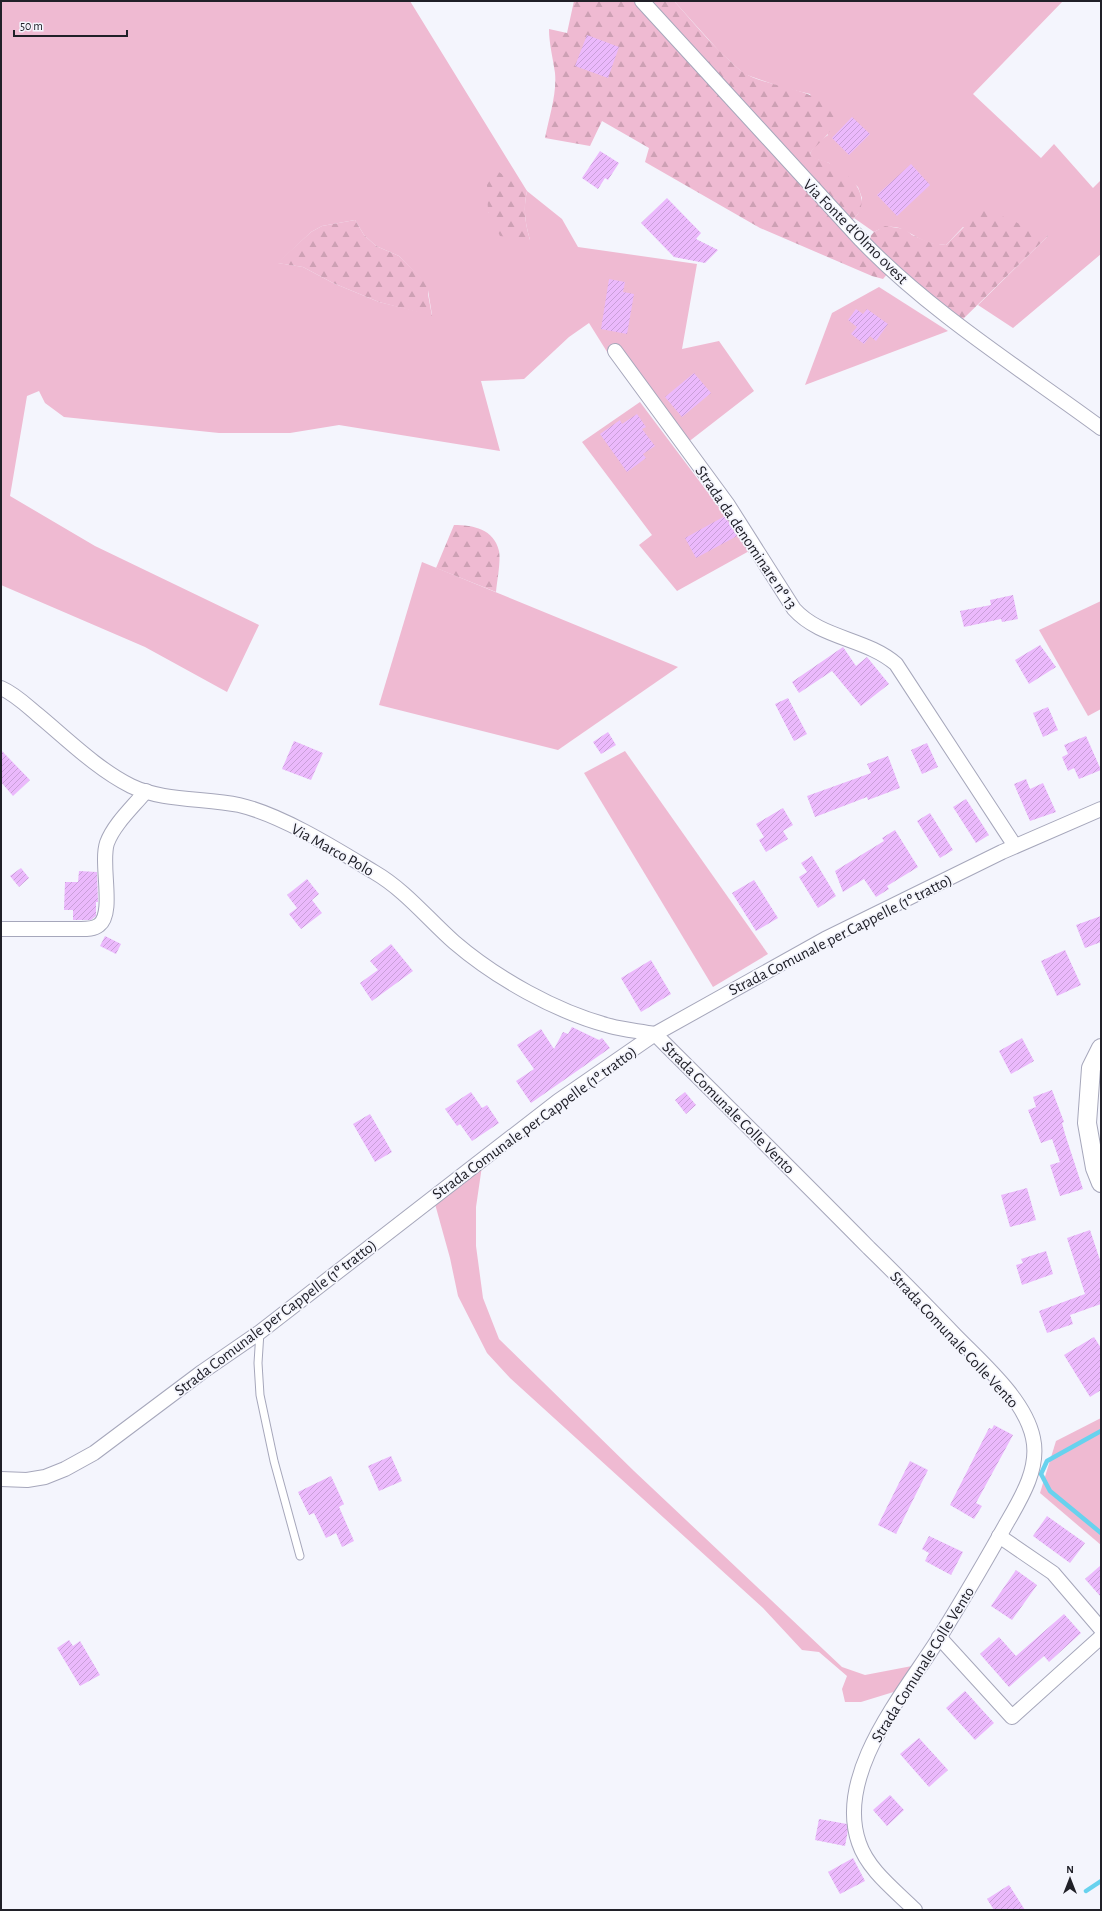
<svg xmlns="http://www.w3.org/2000/svg" width="1102" height="1911" viewBox="0 0 1102 1911" font-family="'Alegreya Sans',sans-serif">
  <style>
    .green { fill: #efbad2; fill-rule: evenodd }
    .forest { fill: url(#forest-firs) }
    .lines { fill: none; stroke-linecap: round; stroke-linejoin: round }
    .stream { stroke: #68d2ee; stroke-width: 4.5 }
    .building { fill: url(#building-hatch) }
    .service-casing { stroke: #a6a7bb; stroke-width: 9 }
    .minor-casing { stroke: #a6a7bb; stroke-width: 16 }
    .tertiary-casing { stroke: #a6a7bb; stroke-width: 20 }
    .service { stroke: #fff; stroke-width: 7 }
    .minor { stroke: #fff; stroke-width: 14 }
    .tertiary { stroke: #fff; stroke-width: 18 }
    .labels { text-anchor: middle; stroke-width: 3.5; stroke-linejoin: round; paint-order: stroke }
    .street-label { font-size: 16px; fill: #202028; stroke: #f4f5fd }
  </style>
  <defs>
    <pattern id="forest-firs" width="22" height="20" patternUnits="userSpaceOnUse"><rect width="22" height="20" fill="#efbad2"/><path d="M5 1l3.5 6h-7zM16 11l3.5 6h-7z" fill="#cda0b4"/></pattern>
    <pattern id="building-hatch" width="6" height="6" patternUnits="userSpaceOnUse"><rect width="6" height="6" fill="#ebb9fc"/><path d="M-1 1l2-2M0 6l6-6M5 7l2-2" fill="none" stroke="#c99fd8"/></pattern>
  </defs>
  <rect width="100%" height="100%" fill="#f4f5fd"/>
  <g class="green">
    <path d="M 1,1 L 410,1 L 527,191 L 562,219 L 578,247 L 697,264 L 682,349 L 719,341 L 754,391 L 687,443 L 609,355 L 589,323 L 569,337 L 524,379 L 481,381 L 500,451 L 339,425 L 290,433 L 219,433 L 64,417 L 45,403 L 39,391 L 27,396 L 10,496 L 95,546 L 259,625 L 227,692 L 145,647 L 1,585 ZM 527,191 C 523,209 525,223 530,240 L 488,212 ZM 355,220 L 364,235 L 376,246 L 399,256 L 427,284 L 432,315 L 379,302 L 333,283 L 303,267 L 278,263 L 311,232 L 322,226 Z"/>
    <path d="M 674,1 L 1063,1 L 973,94 L 1041,158 L 1054,144 L 1093,188 L 1101,180 L 1101,254 L 1013,328 L 978,305 L 1048,236 L 963,227 L 946,245 C 941,244 935,245 930,243 C 908,236 899,218 874,232 L 854,218 L 858,214 L 862,198 L 858,187 L 829,163 L 813,158 L 810,153 L 817,143 L 828,135 L 810,94 L 781,87 L 744,74 L 719,51 Z"/>
    <path d="M 879,287 L 948,331 L 805,385 L 832,313 Z"/>
    <path d="M 640,402 L 751,550 L 677,591 L 639,545 L 652,535 L 582,442 Z"/>
    <path d="M 422,562 L 678,667 L 558,750 L 379,705 Z"/>
    <path d="M 1101,601 L 1101,709 L 1088,716 L 1039,630 Z"/>
    <path d="M 625,751 L 768,954 L 713,987 L 584,773 Z"/>
    <path d="M 482,1166 L 476,1207 L 476,1246 L 483,1298 L 499,1339 L 634,1471 L 842,1667 L 865,1675 L 912,1666 L 900,1690 L 861,1702 L 845,1702 L 842,1689 L 847,1676 L 819,1652 L 802,1650 L 763,1608 L 510,1378 L 487,1353 L 458,1296 L 450,1258 L 435,1204 Z"/>
    <path d="M 1101,1418 L 1101,1545 L 1040,1493 L 1056,1441 Z"/>
  </g>
  <g class="forest">
    <path d="M 574,1 L 674,1 C 692,21 710,43 730,61 C 735,65 739,70 744,73 C 767,88 830,88 835,120 C 836,129 816,145 810,153 C 814,160 822,159 829,163 C 846,171 871,192 858,214 C 856,217 851,220 849,222 L 867,240 L 874,232 L 885,226 L 905,229 L 912,235 L 931,243 L 946,245 L 983,208 L 1048,236 L 961,321 L 895,265 L 883,279 L 872,276 L 760,228 L 645,162 L 649,148 L 602,121 L 590,146 L 545,138 C 549,117 557,94 555,73 C 553,58 549,44 549,29 L 567,33 Z"/>
    <path d="M 496,170 L 527,191 C 523,209 525,223 530,240 L 500,236 L 488,212 L 487,185 Z"/>
    <path d="M 355,220 L 364,235 L 376,246 L 399,256 L 428,284 L 428,294 L 432,316 L 379,302 L 333,283 L 303,267 L 277,263 L 311,232 L 322,226 Z"/>
    <path d="M 454,525 C 473,525 494,529 499,551 C 501,561 497,581 496,592 L 436,568 Z"/>
  </g>
  <g class="lines">
    <g class="stream">
      <path d="M 1101,1431 L 1047,1461 L 1041,1474 L 1050,1491 L 1101,1533"/>
      <path d="M 1086,1891 L 1101,1881"/>
    </g>
  </g>
  <g class="building">
    <path d="M 587,35 L 619,47 L 608,78 L 575,66 Z"/>
    <path d="M 852,117 L 870,134 L 849,155 L 832,138 Z"/>
    <path d="M 600,151 L 619,163 L 608,180 L 605,178 L 598,189 L 582,178 Z"/>
    <path d="M 911,164 L 930,185 L 897,216 L 877,195 Z"/>
    <path d="M 667,198 L 701,233 L 696,239 L 718,250 L 705,263 L 674,257 L 641,223 Z"/>
    <path d="M 609,279 L 625,282 L 623,292 L 634,294 L 627,334 L 601,329 Z"/>
    <path d="M 856,309 L 863,314 L 867,309 L 888,324 L 876,341 L 870,336 L 864,344 L 851,334 L 857,327 L 848,320 Z"/>
    <path d="M 694,373 L 711,393 L 682,417 L 665,397 Z"/>
    <path d="M 637,414 L 646,427 L 642,429 L 655,446 L 643,454 L 646,458 L 627,472 L 600,434 L 620,420 L 622,424 Z"/>
    <path d="M 725,516 L 737,536 L 696,558 L 685,538 Z"/>
    <path d="M 1013,595 L 1018,619 L 1002,622 L 1001,619 L 964,627 L 960,611 L 991,605 L 990,600 Z"/>
    <path d="M 1040,645 L 1056,667 L 1029,684 L 1015,660 Z"/>
    <path d="M 843,647 L 856,666 L 867,657 L 889,684 L 861,706 L 832,671 L 799,693 L 792,682 Z"/>
    <path d="M 788,698 L 807,734 L 794,741 L 775,704 Z"/>
    <path d="M 1048,707 L 1058,730 L 1043,737 L 1033,713 Z"/>
    <path d="M 608,732 L 616,745 L 601,754 L 593,742 Z"/>
    <path d="M 1086,736 L 1101,770 L 1079,779 L 1074,768 L 1068,771 L 1062,757 L 1068,754 L 1064,745 Z"/>
    <path d="M 294,741 L 323,753 L 311,780 L 282,769 Z"/>
    <path d="M 927,743 L 938,767 L 922,774 L 911,750 Z"/>
    <path d="M 1,750 L 30,780 L 13,796 L 1,782 Z"/>
    <path d="M 888,756 L 900,788 L 868,800 L 867,797 L 815,817 L 807,796 L 871,773 L 867,764 Z"/>
    <path d="M 1026,779 L 1030,789 L 1043,783 L 1056,812 L 1030,821 L 1014,784 Z"/>
    <path d="M 966,799 L 989,835 L 976,843 L 953,807 Z"/>
    <path d="M 783,808 L 793,825 L 783,831 L 788,839 L 766,852 L 759,840 L 764,837 L 756,824 Z"/>
    <path d="M 930,813 L 953,850 L 940,858 L 917,821 Z"/>
    <path d="M 895,830 L 918,867 L 887,886 L 889,889 L 876,897 L 864,879 L 843,892 L 835,871 L 884,841 L 882,838 Z"/>
    <path d="M 812,856 L 836,896 L 818,908 L 799,877 L 807,872 L 801,863 Z"/>
    <path d="M 21,868 L 29,878 L 19,887 L 10,876 Z"/>
    <path d="M 79,871 L 97,872 L 98,902 L 96,902 L 96,916 L 91,920 L 73,920 L 73,910 L 64,910 L 65,882 L 78,882 Z"/>
    <path d="M 307,879 L 319,894 L 312,900 L 322,913 L 301,929 L 289,914 L 297,908 L 287,895 Z"/>
    <path d="M 754,880 L 778,918 L 756,931 L 732,893 Z"/>
    <path d="M 1101,916 L 1101,942 L 1085,948 L 1076,925 Z"/>
    <path d="M 105,936 L 121,944 L 116,954 L 100,946 Z"/>
    <path d="M 391,944 L 413,971 L 372,1001 L 360,983 L 378,970 L 370,961 Z"/>
    <path d="M 1065,950 L 1081,985 L 1057,996 L 1041,961 Z"/>
    <path d="M 651,960 L 671,994 L 641,1012 L 621,978 Z"/>
    <path d="M 572,1027 L 599,1040 L 602,1038 L 610,1048 L 531,1103 L 516,1081 L 534,1069 L 517,1045 L 541,1029 L 554,1049 L 563,1032 L 568,1034 Z"/>
    <path d="M 1022,1038 L 1034,1061 L 1011,1074 L 999,1051 Z"/>
    <path d="M 1052,1090 L 1064,1122 L 1062,1123 L 1065,1134 L 1083,1189 L 1060,1196 L 1050,1165 L 1060,1162 L 1052,1139 L 1041,1143 L 1028,1110 L 1036,1107 L 1033,1097 Z"/>
    <path d="M 471,1092 L 482,1108 L 487,1105 L 499,1123 L 472,1141 L 460,1124 L 457,1126 L 445,1109 Z"/>
    <path d="M 685,1092 L 696,1105 L 686,1114 L 675,1100 Z"/>
    <path d="M 370,1114 L 392,1152 L 375,1162 L 353,1124 Z"/>
    <path d="M 1027,1188 L 1036,1220 L 1010,1227 L 1001,1195 Z"/>
    <path d="M 1090,1230 L 1101,1263 L 1101,1304 L 1070,1315 L 1073,1324 L 1047,1333 L 1039,1311 L 1085,1294 L 1067,1238 Z"/>
    <path d="M 1046,1251 L 1053,1274 L 1022,1285 L 1016,1265 L 1023,1263 L 1021,1259 Z"/>
    <path d="M 1094,1337 L 1101,1348 L 1101,1390 L 1090,1397 L 1064,1355 Z"/>
    <path d="M 994,1425 L 1013,1435 L 976,1503 L 982,1506 L 974,1519 L 950,1505 L 989,1428 L 992,1429 Z"/>
    <path d="M 391,1456 L 402,1481 L 379,1491 L 368,1466 Z"/>
    <path d="M 910,1461 L 928,1470 L 896,1534 L 878,1525 Z"/>
    <path d="M 331,1476 L 344,1504 L 339,1507 L 354,1541 L 342,1547 L 336,1533 L 326,1538 L 314,1513 L 309,1515 L 298,1492 Z"/>
    <path d="M 1047,1516 L 1085,1543 L 1070,1563 L 1033,1536 Z"/>
    <path d="M 929,1536 L 963,1552 L 951,1575 L 925,1561 L 929,1553 L 922,1549 Z"/>
    <path d="M 1101,1565 L 1101,1597 L 1085,1579 Z"/>
    <path d="M 1016,1570 L 1037,1585 L 1012,1620 L 991,1606 Z"/>
    <path d="M 1064,1614 L 1081,1633 L 1049,1662 L 1044,1656 L 1009,1687 L 980,1654 L 999,1637 L 1016,1656 Z"/>
    <path d="M 69,1640 L 73,1646 L 80,1641 L 100,1675 L 80,1686 L 57,1648 Z"/>
    <path d="M 965,1691 L 994,1723 L 975,1740 L 946,1708 Z"/>
    <path d="M 919,1738 L 948,1770 L 929,1787 L 900,1754 Z"/>
    <path d="M 890,1795 L 904,1810 L 887,1826 L 873,1810 Z"/>
    <path d="M 819,1819 L 847,1824 L 848,1830 L 845,1846 L 815,1840 Z"/>
    <path d="M 853,1858 L 865,1881 L 840,1894 L 828,1872 Z"/>
    <path d="M 1009,1885 L 1025,1910 L 994,1910 L 987,1899 Z"/>
  </g>
  <g class="lines">
    <defs>
      <path id="service" d="M 260,1332 L 258,1363 L 260,1395 L 274,1461 L 300,1556"/>
      <g id="minor">
        <path d="M 642,1 L 861,240 C 930,312 1021,369 1101,428"/>
        <path d="M 615,351 L 728,505 L 794,609 C 821,639 866,638 896,664 L 1015,846"/>
        <path d="M 1,688 C 15,694 26,705 38,715 C 67,739 97,769 131,786 C 162,801 205,798 239,805 C 282,815 336,849 374,872 C 405,890 428,919 454,942 C 496,978 556,1012 610,1026 C 624,1030 640,1031 655,1034 C 726,1105 798,1176 869,1248 C 898,1276 926,1305 954,1334 C 981,1362 1025,1399 1033,1438 C 1040,1469 1020,1500 1005,1526 C 985,1562 963,1599 941,1635 C 907,1690 834,1773 859,1843 C 868,1870 895,1890 915,1910"/>
        <path d="M 1,929 L 81,929 C 87,929 94,929 99,925 C 115,913 100,864 107,843 C 114,824 133,807 146,791"/>
        <path d="M 1,1479 L 27,1480 L 45,1477 L 65,1469 L 94,1453 L 202,1372 L 260,1332 L 558,1101 L 655,1034 L 825,939 L 1002,852 L 1101,809"/>
        <path d="M 999,1536 L 1053,1573 L 1101,1629"/>
        <path d="M 939,1637 L 1012,1717 L 1101,1637"/>
      </g>
      <path id="tertiary" d="M 1101,1048 L 1091,1068 L 1087,1123 L 1095,1168 L 1101,1183"/>
    </defs>
    <use href="#service" class="service-casing"/>
    <use href="#minor" class="minor-casing"/>
    <use href="#tertiary" class="tertiary-casing"/>
    <use href="#service" class="service"/>
    <use href="#minor" class="minor"/>
    <use href="#tertiary" class="tertiary"/>
  </g>
  <g class="labels">
    <g class="street-label">
      <text transform="translate(856 231) rotate(45)" y="6">Via Fonte d'Olmo ovest</text>
      <text transform="translate(747 537) rotate(56)" y="6">Strada da denominare nº 13</text>
      <text transform="translate(333 849) rotate(29)" y="6">Via Marco Polo</text>
      <text transform="translate(840 934) rotate(-27)" y="6">Strada Comunale per Cappelle (1º tratto)</text>
      <text transform="translate(729 1107) rotate(45)" y="6">Strada Comunale Colle Vento</text>
      <text transform="translate(534 1122) rotate(-36)" y="6">Strada Comunale per Cappelle (1º tratto)</text>
      <text transform="translate(275 1317) rotate(-37)" y="6">Strada Comunale per Cappelle (1º tratto)</text>
      <text transform="translate(955 1339) rotate(47)" y="6">Strada Comunale Colle Vento</text>
      <text transform="translate(922 1664) rotate(-58)" y="6">Strada Comunale Colle Vento</text>
    </g>
  </g>
  <rect width="1102" height="1911" fill="none" stroke="#202028" stroke-width="4"/>
  <g transform="translate(1070 1879)" stroke="#f4f5fd" stroke-width="3" paint-order="stroke">
  <path d="M0-3L7 15L0 10L-7 15Z" fill="#202028"/>
  <text y="-6" font-size="11" font-weight="bold" text-anchor="middle" fill="#202028">N</text>
  </g>
  <path d="M14 30v6h113v-6" fill="none" stroke="#202028" stroke-width="2"/>
  <text x="20" y="30" font-size="12" fill="#202028" stroke="#f4f5fd" stroke-width="3" paint-order="stroke">50 m</text>
</svg>
